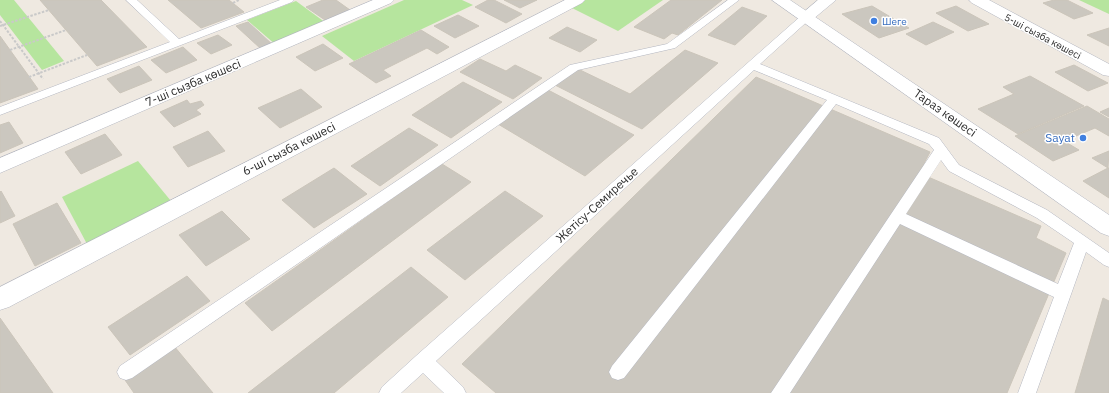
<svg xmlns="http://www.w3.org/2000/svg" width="1109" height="393" viewBox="0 0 1109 393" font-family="'IBM Plex Sans',sans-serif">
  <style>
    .green { fill: #b6e59e }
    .building { fill: #cbc7bf; stroke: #cbc5ba }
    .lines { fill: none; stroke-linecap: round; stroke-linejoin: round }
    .lane-casing { stroke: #b4b7c1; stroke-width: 1 }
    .street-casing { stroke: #b4b7c1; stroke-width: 1 }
    .secondary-casing { stroke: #b4b7c1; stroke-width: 1 }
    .path { stroke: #c9c9c9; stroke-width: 2; stroke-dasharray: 2.5 1.5; stroke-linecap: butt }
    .lane { fill: #fff; fill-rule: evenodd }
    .street { fill: #fff; fill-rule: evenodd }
    .secondary { fill: #fff; fill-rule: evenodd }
    .shop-dot { fill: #3f7fe0; stroke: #fff; stroke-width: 1.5 }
    .labels { text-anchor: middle; stroke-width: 3; stroke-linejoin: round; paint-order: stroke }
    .far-shop-label { font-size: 10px; fill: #366cbe; stroke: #fff; text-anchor: start }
    .far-street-label { font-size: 10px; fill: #2e2e2e; stroke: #fff }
    .street-label { font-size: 12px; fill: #2e2e2e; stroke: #fff }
    .shop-label { font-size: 12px; fill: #366cbe; stroke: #fff; text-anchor: end }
  </style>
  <rect width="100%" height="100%" fill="#efe9e1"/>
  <g class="green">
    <path d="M 0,0 L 14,0 L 64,61 L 42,70 L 0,15 Z"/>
    <path d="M 404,0 L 462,0 L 473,5 L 354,61 L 322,36 Z"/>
    <path d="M 584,0 L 663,0 L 618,31 L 570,7 Z"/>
    <path d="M 1079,0 L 1109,0 L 1109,14 Z"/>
    <path d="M 296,1 L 326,23 L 276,45 L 247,20 Z"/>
    <path d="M 138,161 L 171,201 L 87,244 L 62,197 Z"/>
  </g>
  <g class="building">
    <path d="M 40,0 L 101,0 L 147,47 L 97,66 Z"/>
    <path d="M 168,0 L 229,0 L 244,12 L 201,28 Z"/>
    <path d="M 323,0 L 336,0 L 350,10 L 325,20 L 306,7 Z"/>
    <path d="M 488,0 L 494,0 L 522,14 L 506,23 L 475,7 Z"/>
    <path d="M 504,0 L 537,0 L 520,8 Z"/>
    <path d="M 671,0 L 722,0 L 678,35 L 672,33 L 664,39 L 634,27 Z"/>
    <path d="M 1054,0 L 1067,0 L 1093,13 L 1074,19 L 1043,3 Z"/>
    <path d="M 872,6 L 909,28 L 879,38 L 842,14 Z"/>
    <path d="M 956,6 L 989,24 L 968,31 L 936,13 Z"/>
    <path d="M 742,7 L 767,16 L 735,45 L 708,35 Z"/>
    <path d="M 458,15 L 479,26 L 455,38 L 434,26 Z"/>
    <path d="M 248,22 L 273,45 L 261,49 L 236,26 Z"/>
    <path d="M 933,22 L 954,32 L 926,45 L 906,34 Z"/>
    <path d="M 567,27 L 597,40 L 580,52 L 549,38 Z"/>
    <path d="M 1109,28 L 1109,46 L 1087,35 Z"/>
    <path d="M 421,30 L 449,47 L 437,54 L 427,48 L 383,70 L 391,76 L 376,83 L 349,64 Z"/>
    <path d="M 218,35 L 232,45 L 211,54 L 197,43 Z"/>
    <path d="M 0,36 L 38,89 L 0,103 Z"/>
    <path d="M 323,44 L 343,58 L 315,71 L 296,57 Z"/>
    <path d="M 183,47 L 197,60 L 166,73 L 151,60 Z"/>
    <path d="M 685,50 L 718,63 L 642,129 L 555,85 L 578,69 L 630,94 Z"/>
    <path d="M 480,59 L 506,71 L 515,65 L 542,78 L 513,99 L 460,72 Z"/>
    <path d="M 1074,65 L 1108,83 L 1088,91 L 1055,72 Z"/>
    <path d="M 139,66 L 152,80 L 120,93 L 107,79 Z"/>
    <path d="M 1030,76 L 1084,106 L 1018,134 L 978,109 L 1014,94 L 1003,87 Z"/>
    <path d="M 756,77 L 930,152 L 919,173 L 1041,226 L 1036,238 L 1066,253 L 1007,393 L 496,393 L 462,364 Z"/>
    <path d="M 463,82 L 502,102 L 451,138 L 412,115 Z"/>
    <path d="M 301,89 L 322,107 L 280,128 L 258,108 Z"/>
    <path d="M 548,90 L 634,135 L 585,176 L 498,124 Z"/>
    <path d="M 187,100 L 190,104 L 201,101 L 204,105 L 196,110 L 201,114 L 174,127 L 160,112 Z"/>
    <path d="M 1087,106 L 1109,119 L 1109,136 L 1095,128 L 1064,141 L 1079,150 L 1053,161 L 1015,136 Z"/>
    <path d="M 1109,108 L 1109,117 L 1100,112 Z"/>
    <path d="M 9,122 L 23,143 L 0,153 L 0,125 Z"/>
    <path d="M 409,128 L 438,145 L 380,186 L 351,166 Z"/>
    <path d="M 208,131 L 225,151 L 188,167 L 173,147 Z"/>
    <path d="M 105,134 L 122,155 L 81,174 L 65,152 Z"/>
    <path d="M 1109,151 L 1108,168 L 1092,158 Z"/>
    <path d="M 442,164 L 471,182 L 272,331 L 245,303 Z"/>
    <path d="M 334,168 L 367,194 L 314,228 L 282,200 Z"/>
    <path d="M 1108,168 L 1109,168 L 1109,198 L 1083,181 Z"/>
    <path d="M 1,191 L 15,216 L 0,223 L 0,192 Z"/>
    <path d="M 505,191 L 543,216 L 465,280 L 427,250 Z"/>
    <path d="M 57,203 L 81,243 L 35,266 L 13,224 Z"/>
    <path d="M 222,211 L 250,239 L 206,266 L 179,235 Z"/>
    <path d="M 411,267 L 448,297 L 334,393 L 248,393 Z"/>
    <path d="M 187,276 L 210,301 L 130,355 L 108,327 Z"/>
    <path d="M 1103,298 L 1109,301 L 1109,393 L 1075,393 Z"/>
    <path d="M 0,318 L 53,393 L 0,393 Z"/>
    <path d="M 174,346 L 213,393 L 134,393 L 125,380 Z"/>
  </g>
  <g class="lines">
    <defs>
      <g id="lane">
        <path d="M 126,0 L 137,0 L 179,39 L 280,0 L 294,0 L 292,2 L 0,115 L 0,107 L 170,42 Z"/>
        <path d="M 728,0 L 739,0 L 675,48 L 578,70 L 132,378 L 126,380 L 120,378 L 117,372 L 120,366 L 570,65 L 667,44 Z"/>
        <path d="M 806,14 L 811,17 L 810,19 L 760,64 L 939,138 L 959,165 L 1047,210 L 1109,253 L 1109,267 L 1104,265 L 1086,252 L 1036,393 L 1018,393 L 1054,297 L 900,224 L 790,393 L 771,393 L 934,150 L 929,144 L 836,104 L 624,378 L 618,380 L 612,378 L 609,372 L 612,366 L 827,100 L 754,70 L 436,361 L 463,387 L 466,393 L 444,393 L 423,373 L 401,393 L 379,393 L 382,387 L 417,355 L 802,15 ZM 941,160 L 949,171 L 1037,218 L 1074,243 L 1058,284 L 906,214 Z"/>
      </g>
      <g id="street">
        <path d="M 373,0 L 394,0 L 391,3 L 0,173 L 0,158 Z"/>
        <path d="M 565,0 L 585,0 L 582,3 L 9,307 L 0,310 L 0,287 Z"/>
        <path d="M 818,0 L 836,0 L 812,20 L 800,20 L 798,17 Z"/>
        <path d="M 969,0 L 989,0 L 1109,64 L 1109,76 L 1103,75 L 972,3 Z"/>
      </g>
      <path id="secondary" d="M 772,0 L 790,0 L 1109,215 L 1109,236 L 1101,233 Z"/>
    </defs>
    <use href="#lane" class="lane-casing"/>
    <use href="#street" class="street-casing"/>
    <use href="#secondary" class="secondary-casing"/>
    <g class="path">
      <path d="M 233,3 L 239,0"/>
      <path d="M 0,21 L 43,79"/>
      <path d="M 0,26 L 49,10"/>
      <path d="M 10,50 L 66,30"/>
      <path d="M 29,77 L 87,55"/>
    </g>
    <use href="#lane" class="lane"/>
    <use href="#street" class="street"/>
    <use href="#secondary" class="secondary"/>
  </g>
  <g class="shop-dot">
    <circle cx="874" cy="21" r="4"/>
    <circle cx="1083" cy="138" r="4"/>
  </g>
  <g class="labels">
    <g class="far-shop-label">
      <text x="882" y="25">Шеге</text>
    </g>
    <g class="far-street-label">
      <text transform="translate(1043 36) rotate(28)" y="4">5-ші сызба көшесі</text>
    </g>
    <g class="street-label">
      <text transform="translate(193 83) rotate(-23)" y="4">7-ші сызба көшесі</text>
      <text transform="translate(945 113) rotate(35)" y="4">Тараз көшесі</text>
      <text transform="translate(289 149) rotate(-27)" y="4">6-ші сызба көшесі</text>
      <text transform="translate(597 205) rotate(-42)" y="4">Жетісу-Семиречье</text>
    </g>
    <g class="shop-label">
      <text x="1075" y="142">Sayat</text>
    </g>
  </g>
</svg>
